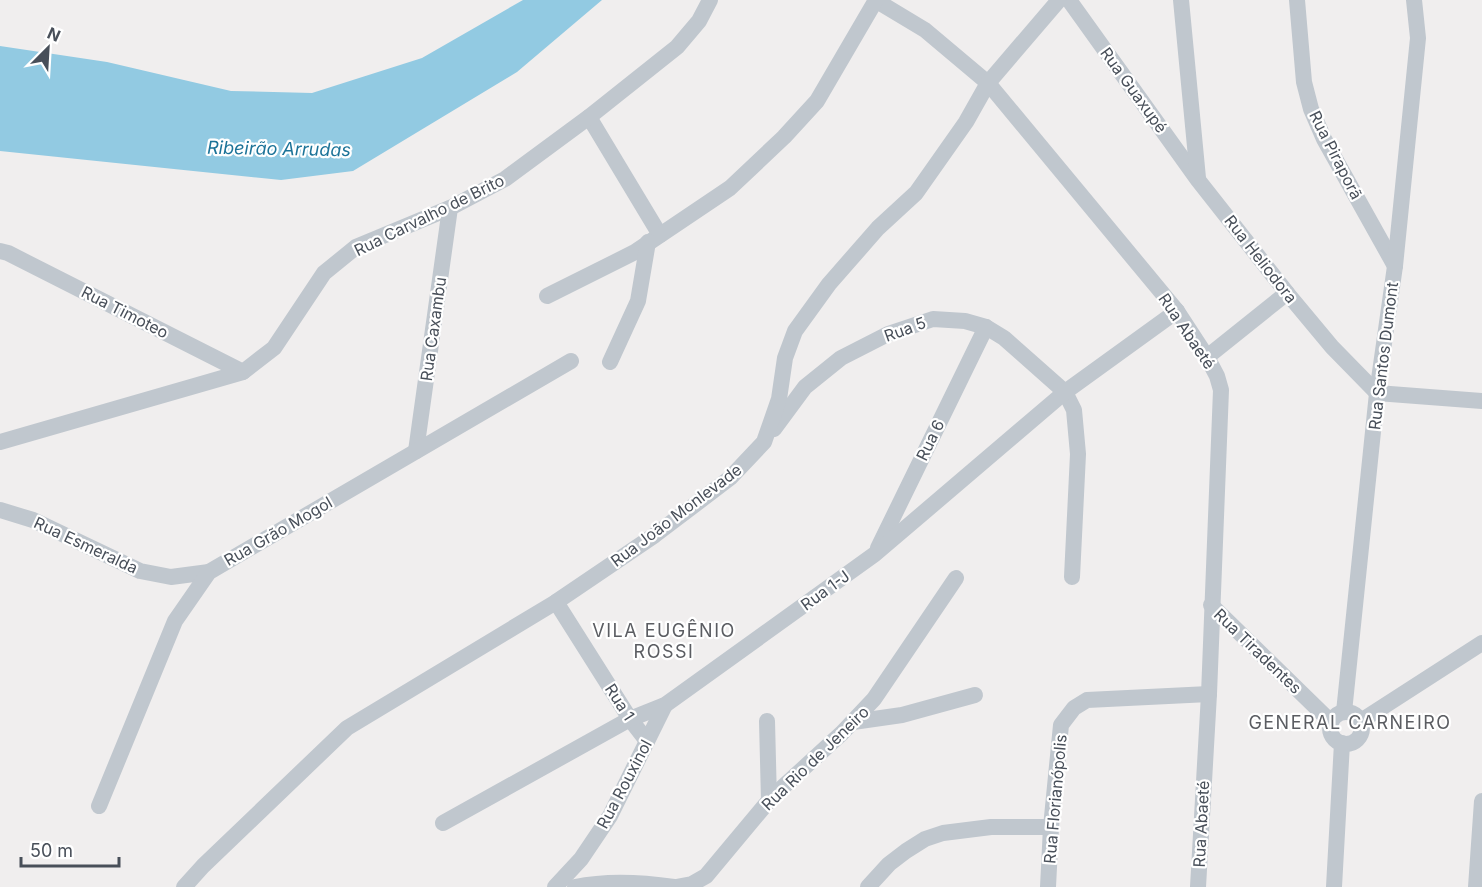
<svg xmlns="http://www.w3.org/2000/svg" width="1482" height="887" viewBox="0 0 1482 887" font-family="Inter,sans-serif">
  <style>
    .water { fill: #92cae2 }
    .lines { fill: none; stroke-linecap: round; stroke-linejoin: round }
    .minor { stroke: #c0c7ce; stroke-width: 16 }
    .labels { text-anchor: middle; stroke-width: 4.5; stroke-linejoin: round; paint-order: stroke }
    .street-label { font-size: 16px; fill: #484f59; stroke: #fff }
    .water-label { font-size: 18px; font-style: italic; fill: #1c7398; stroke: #fff }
    .neighbourhood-label { font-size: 18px; letter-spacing: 1.5px; fill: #5b5d62; stroke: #fff }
  </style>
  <rect width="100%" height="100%" fill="#f0eeee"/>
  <path class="water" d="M 523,0 L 602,0 L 517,72 L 353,171 L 281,180 L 0,151 L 0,46 L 107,62 L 231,91 L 312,93 L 422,58 Z"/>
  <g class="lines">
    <g class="minor">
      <path d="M 875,0 L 925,30 L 988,83 L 1177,311 L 1207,357 L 1217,376 L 1221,390 L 1209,694 L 1198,887"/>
      <path d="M 1069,0 L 1198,180 L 1287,293 L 1332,347 L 1377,393 L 1482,401"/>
      <path d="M 1181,0 L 1198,178"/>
      <path d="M 1297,0 L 1304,82 L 1311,109 L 1324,139 L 1395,266"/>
      <path d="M 589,117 L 660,235"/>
      <path d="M 0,251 L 8,253 L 243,372"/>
      <path d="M 547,296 L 635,252 L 730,188 L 784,137 L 817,101 L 876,0"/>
      <path d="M 1207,357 L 1287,293"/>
      <path d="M 610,362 L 638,301 L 648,242"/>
      <path d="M 774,429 L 805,387 L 841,358 L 888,334 L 933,319 L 965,321 L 986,327 L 1004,338 L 1065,392 L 1074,410 L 1078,454 L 1072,577"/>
      <path d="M 0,442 L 243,372 L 274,348 L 324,273 L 356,247 L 450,208 L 505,179 L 589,117 L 677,47 L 699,21 L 710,0"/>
      <path d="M 416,451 L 450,208"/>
      <path d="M 0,510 L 33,520 L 140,571 L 171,577 L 209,572"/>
      <path d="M 878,548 L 986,327"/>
      <path d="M 556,602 L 630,719 L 647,741"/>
      <path d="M 1211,605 L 1331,722"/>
      <path d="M 1344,712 L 1377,393 L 1395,266 L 1418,38 L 1414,0"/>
      <circle cx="1346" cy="728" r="16"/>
      <path d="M 767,721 L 769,801"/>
      <path d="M 1361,721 L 1482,643"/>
      <path d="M 853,722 L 902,715 L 975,695"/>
      <path d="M 99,806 L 175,621 L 209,572 L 571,361"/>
      <path d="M 443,823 L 630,719 L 665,705 L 875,554 L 1065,392 L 1177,311"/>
      <path d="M 184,887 L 203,866 L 347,728 L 556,602 L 655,535 L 730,478 L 764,442 L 779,399 L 785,358 L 795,331 L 829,284 L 878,228 L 916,193 L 966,122 L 988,83 L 1059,0"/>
      <path d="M 555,887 L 581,859 L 610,816 L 665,705"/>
      <path d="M 575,887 C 608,880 641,882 674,887"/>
      <path d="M 676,887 L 692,884 L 706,876 L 772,797 L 842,733 L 874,699 L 956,578"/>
      <path d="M 868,887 L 889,864 L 906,851 L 925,839 L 943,833 L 991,827 L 1051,827"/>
      <path d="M 1048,887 L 1051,827 L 1061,725 L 1074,708 L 1087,700 L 1209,694"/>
      <path d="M 1334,887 L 1342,743"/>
      <path d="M 1476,887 L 1482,801"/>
    </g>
  </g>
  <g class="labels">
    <g class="street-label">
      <text transform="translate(1134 90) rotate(54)" y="6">Rua Guaxupé</text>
      <text transform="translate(1336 155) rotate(63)" y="6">Rua Piraporã</text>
      <text transform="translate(429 215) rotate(-26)" y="6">Rua Carvalho de Brito</text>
      <text transform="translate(1261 259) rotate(52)" y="6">Rua Heliodora</text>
      <text transform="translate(125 312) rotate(27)" y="6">Rua Timoteo</text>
      <text transform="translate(433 329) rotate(-82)" y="6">Rua Caxambu</text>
      <text transform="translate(905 329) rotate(-20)" y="6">Rua 5</text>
      <text transform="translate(1187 331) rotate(56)" y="6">Rua Abaeté</text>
      <text transform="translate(1383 356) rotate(-83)" y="6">Rua Santos Dumont</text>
      <text transform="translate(930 440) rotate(-64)" y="6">Rua 6</text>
      <text transform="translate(676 515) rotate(-37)" y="6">Rua João Monlevade</text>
      <text transform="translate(278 531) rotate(-30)" y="6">Rua Grão Mogol</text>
      <text transform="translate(86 545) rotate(25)" y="6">Rua Esmeralda</text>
      <text transform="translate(825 590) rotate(-36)" y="6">Rua 1-J</text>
      <text transform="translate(1258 651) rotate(44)" y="6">Rua Tiradentes</text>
      <text transform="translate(620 702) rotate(57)" y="6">Rua 1</text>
      <text transform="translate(815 758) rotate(-44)" y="6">Rua Rio de Jeneiro</text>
      <text transform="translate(624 784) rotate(-62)" y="6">Rua Rouxinol</text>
      <text transform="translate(1055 799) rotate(-85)" y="6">Rua Florianópolis</text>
      <text transform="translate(1201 824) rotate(-87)" y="6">Rua Abaeté</text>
    </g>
    <g class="water-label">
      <text transform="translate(279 149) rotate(1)" y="6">Ribeirão Arrudas</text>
    </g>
    <g class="neighbourhood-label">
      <text x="664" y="637">VILA EUGÊNIO<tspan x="664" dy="21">ROSSI</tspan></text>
      <text x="1350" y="729">GENERAL CARNEIRO</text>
    </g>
  </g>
  <g transform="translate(48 48) rotate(24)" stroke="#ffffff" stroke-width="4.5" paint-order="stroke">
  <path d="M0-4.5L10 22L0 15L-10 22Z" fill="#484f59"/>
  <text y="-9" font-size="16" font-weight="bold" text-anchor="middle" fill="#484f59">N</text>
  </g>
  <path d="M21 857v9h98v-9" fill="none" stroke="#484f59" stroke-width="3"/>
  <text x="30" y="857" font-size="18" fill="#484f59" stroke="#ffffff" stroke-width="4.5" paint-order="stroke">50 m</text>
</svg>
